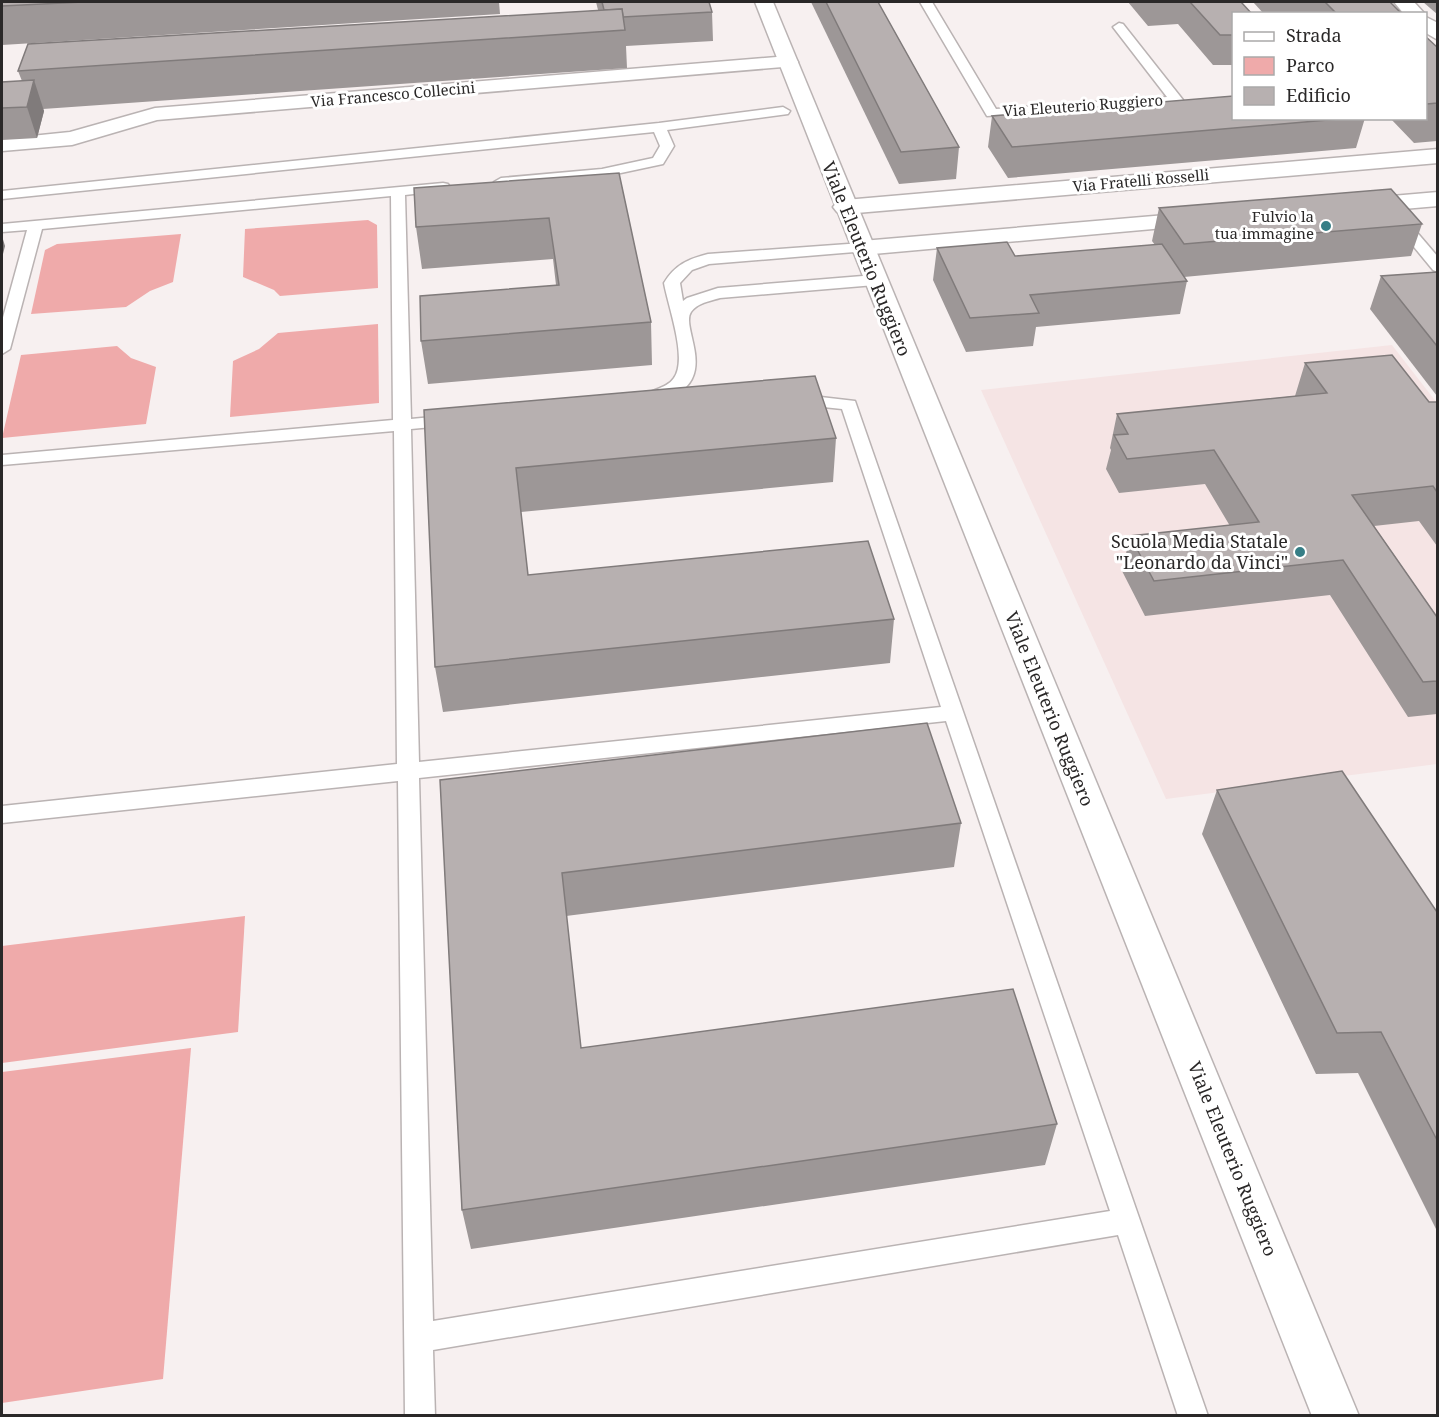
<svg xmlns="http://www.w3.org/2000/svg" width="1439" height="1417" viewBox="0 0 1439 1417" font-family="'Noto Serif',serif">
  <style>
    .built { fill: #f5e4e4 }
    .green { fill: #efaaaa }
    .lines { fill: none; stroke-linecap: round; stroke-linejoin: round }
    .service-casing { stroke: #bab3b3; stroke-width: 3 }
    .minor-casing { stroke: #bab3b3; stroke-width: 3 }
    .tertiary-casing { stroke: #bab3b3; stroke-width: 3 }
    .service { fill: #fff; fill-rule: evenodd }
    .minor { fill: #fff; fill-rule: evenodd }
    .tertiary { fill: #fff; fill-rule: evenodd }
    .wall { fill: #9d9797 }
    .shaded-wall { fill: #807b7b }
    .building { fill: #b7b0b0; stroke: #807b7b; stroke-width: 1.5 }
    .poi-dot { fill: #367e86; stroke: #fff; stroke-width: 2 }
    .labels { text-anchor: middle; stroke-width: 6; stroke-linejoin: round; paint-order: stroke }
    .far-street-label { font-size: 15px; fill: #2a2828; stroke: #fff }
    .far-poi-label { font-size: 15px; fill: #2a2828; stroke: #fff; text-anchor: end }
    .street-label { font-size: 18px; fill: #2a2828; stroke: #fff }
    .poi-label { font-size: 18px; fill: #2a2828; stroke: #fff; text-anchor: end }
  </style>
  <rect width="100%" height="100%" fill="#f7f0f0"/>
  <path class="built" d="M 1392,345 L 1437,403 L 1437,764 L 1166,799 L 981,390 Z"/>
  <g class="green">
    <path d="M 368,220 L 377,225 L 378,288 L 280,296 L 274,290 L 243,277 L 245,229 Z"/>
    <path d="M 181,234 L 173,282 L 150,291 L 126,307 L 31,314 L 45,250 L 57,244 Z"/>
    <path d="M 378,324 L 379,403 L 230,417 L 233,361 L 259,349 L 278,333 Z"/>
    <path d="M 117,346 L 131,358 L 156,367 L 146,424 L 2,438 L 21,355 Z"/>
    <path d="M 245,916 L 238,1032 L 2,1063 L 2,946 Z"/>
    <path d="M 191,1048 L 163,1379 L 2,1403 L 2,1072 Z"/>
  </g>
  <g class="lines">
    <defs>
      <g id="service">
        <path d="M 920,2 L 932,2 L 996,109 L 1167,97 L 1113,27 L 1119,23 L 1123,24 L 1183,100 L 1176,104 L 987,116 Z"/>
        <path d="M 783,107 L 790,111 L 788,114 L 667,130 L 674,146 L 663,164 L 602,177 L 501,186 L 494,182 L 501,178 L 602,169 L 653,158 L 660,146 L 654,132 L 2,199 L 2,191 L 659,123 Z"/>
        <path d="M 443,183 L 448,184 L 450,187 L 448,190 L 405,195 L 411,419 L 453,415 L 459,416 L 462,420 L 459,424 L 453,425 L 411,429 L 419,762 L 941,707 L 842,409 L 795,404 L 789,403 L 786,399 L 789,395 L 795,394 L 855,401 L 1208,1416 L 1178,1416 L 1118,1235 L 433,1350 L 435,1416 L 405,1416 L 398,781 L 2,823 L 2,806 L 397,764 L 394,431 L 2,465 L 2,455 L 393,420 L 391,196 L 42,229 L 10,349 L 2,354 L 2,321 L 27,230 L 2,232 L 2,224 ZM 946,721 L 1110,1211 L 433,1321 L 419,778 Z"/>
        <path d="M 1398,215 L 1403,216 L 1438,257 L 1438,272 L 1433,270 L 1391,219 Z"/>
        <path d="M 862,243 L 870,248 L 867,251 L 709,264 L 692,270 L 680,283 L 683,301 L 687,298 L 718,288 L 875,275 L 883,280 L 875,285 L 720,298 C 710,301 697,303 691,312 C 680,328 720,377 669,398 C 660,401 652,406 642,404 L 639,400 C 647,389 666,390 674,378 C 688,359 668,306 664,283 C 675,265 688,259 708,254 Z"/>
      </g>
      <g id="minor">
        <path d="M 788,56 L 795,58 L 798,62 L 795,66 L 157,120 L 72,145 L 2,151 L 2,139 L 70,132 L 155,108 Z"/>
        <path d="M 1438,149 L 1438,163 L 845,214 L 837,212 L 833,207 L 837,202 L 845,200 Z"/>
        <path d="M 1438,192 L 1438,206 L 1357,213 L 1349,211 L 1345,206 L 1349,201 L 1357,199 Z"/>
        <path d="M 1201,212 L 1209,214 L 1213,219 L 1209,224 L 862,255 L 854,253 L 850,248 L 854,243 L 862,241 Z"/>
      </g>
      <g id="tertiary">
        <path d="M 755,2 L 773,2 L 1359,1416 L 1312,1416 Z"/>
        <path d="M 1394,2 L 1414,2 L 1425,14 L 1404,14 Z"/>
        <path d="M 1426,17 L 1438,23 L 1438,40 L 1426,33 Z"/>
      </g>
    </defs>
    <use href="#service" class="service-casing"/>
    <use href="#minor" class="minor-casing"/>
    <use href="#tertiary" class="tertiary-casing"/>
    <use href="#service" class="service"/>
    <use href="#minor" class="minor"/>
    <use href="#tertiary" class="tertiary"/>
  </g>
  <g class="wall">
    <path d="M 2,2 L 499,2 L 500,14 L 2,45 Z"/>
    <path d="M 596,2 L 709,2 L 712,12 L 713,41 L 626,46 L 627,68 L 43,109 L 44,111 L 37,138 L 2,140 L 2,82 L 22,81 L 18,71 L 598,10 Z"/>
    <path d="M 811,2 L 878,2 L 959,147 L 956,179 L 899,184 Z"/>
    <path d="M 1128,2 L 1241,2 L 1233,14 L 1233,65 L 1213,65 L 1178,24 L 1148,26 Z"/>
    <path d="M 1253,2 L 1390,2 L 1402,14 L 1264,14 Z"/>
    <path d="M 1423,2 L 1437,2 L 1437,14 Z"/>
    <path d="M 1425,36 L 1437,47 L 1437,141 L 1414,143 L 1390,118 L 1425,118 Z"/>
    <path d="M 992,116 L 1233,118 L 1365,118 L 1356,148 L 1008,178 L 988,147 Z"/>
    <path d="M 619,173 L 651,322 L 652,365 L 428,384 L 421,341 L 556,285 L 553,259 L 422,269 L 416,227 Z"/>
    <path d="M 1159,208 L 1422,224 L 1411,256 L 1184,277 L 1187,281 L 1180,314 L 1036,327 L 1033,346 L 966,352 L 933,280 L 937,248 L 1015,256 L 1155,245 L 1152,241 Z"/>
    <path d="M 1437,272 L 1437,396 L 1370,309 L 1381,276 Z"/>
    <path d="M 1305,363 L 1429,402 L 1437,402 L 1437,546 L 1419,521 L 1374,526 L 1437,617 L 1437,714 L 1408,717 L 1330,595 L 1145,616 L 1122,571 L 1130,536 L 1230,526 L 1205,484 L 1119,493 L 1106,469 L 1111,450 L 1110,448 L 1117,414 L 1295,396 Z"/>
    <path d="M 424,410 L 836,438 L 833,482 L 521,512 L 528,575 L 894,619 L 890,663 L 443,712 L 435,667 Z"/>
    <path d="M 440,780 L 961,823 L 954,867 L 566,916 L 581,1048 L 1057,1124 L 1045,1165 L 471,1249 L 462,1210 Z"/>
    <path d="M 1217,790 L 1437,912 L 1437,1231 L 1358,1073 L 1316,1074 L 1202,834 Z"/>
  </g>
  <g class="shaded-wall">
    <path d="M 34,80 L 44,111 L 37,138 L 27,107 Z"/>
    <path d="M 2,236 L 5,246 L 2,258 Z"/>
  </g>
  <g class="building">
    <path d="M 2,2 L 83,2 L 2,6 Z"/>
    <path d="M 602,2 L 709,2 L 712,12 L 623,17 L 622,9 L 604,10 Z"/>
    <path d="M 826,2 L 878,2 L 959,147 L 901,152 Z"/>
    <path d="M 1190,2 L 1241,2 L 1252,14 L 1233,14 L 1233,35 L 1220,35 Z"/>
    <path d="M 1325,2 L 1390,2 L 1402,14 L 1337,14 Z"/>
    <path d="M 622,9 L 625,30 L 18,71 L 28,44 Z"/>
    <path d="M 1425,36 L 1437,47 L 1437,103 L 1427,104 L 1425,102 Z"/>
    <path d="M 34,80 L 27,107 L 2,108 L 2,82 Z"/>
    <path d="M 1233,96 L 1233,118 L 1351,118 L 1012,147 L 992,116 Z"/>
    <path d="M 619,173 L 651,322 L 421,341 L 420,296 L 559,285 L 549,218 L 416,227 L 414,188 Z"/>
    <path d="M 1391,189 L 1422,224 L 1184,244 L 1159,208 Z"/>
    <path d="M 1007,242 L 1015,256 L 1162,244 L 1187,281 L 1030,295 L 1039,313 L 970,318 L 937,248 Z"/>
    <path d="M 1437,272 L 1437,346 L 1381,276 Z"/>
    <path d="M 1392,355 L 1429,402 L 1437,402 L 1437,492 L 1433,486 L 1352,495 L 1437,617 L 1437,681 L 1423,682 L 1343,560 L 1154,581 L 1130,536 L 1259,522 L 1214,450 L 1127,459 L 1114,435 L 1128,434 L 1117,414 L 1327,393 L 1305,363 Z"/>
    <path d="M 815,376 L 836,438 L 516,468 L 528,575 L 868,541 L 894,619 L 435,667 L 424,410 Z"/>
    <path d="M 927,723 L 961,823 L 562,873 L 581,1048 L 1013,989 L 1057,1124 L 462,1210 L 440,780 Z"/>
    <path d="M 1342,771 L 1437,912 L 1437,1140 L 1381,1032 L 1337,1033 L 1217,790 Z"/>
  </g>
  <g class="poi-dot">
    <circle cx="1326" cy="226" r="6"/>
    <circle cx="1300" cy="552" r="6"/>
  </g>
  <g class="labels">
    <g class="far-street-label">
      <text transform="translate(393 95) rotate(-5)" y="5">Via Francesco Collecini</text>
      <text transform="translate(1083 106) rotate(-4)" y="5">Via Eleuterio Ruggiero</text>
      <text transform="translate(1141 181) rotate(-5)" y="5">Via Fratelli Rosselli</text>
    </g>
    <g class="far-poi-label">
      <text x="1314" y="222">Fulvio la<tspan x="1314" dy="17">tua immagine</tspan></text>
    </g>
    <g class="street-label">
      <text transform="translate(866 259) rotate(68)" y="6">Viale Eleuterio Ruggiero</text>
      <text transform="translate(1049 709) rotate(68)" y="6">Viale Eleuterio Ruggiero</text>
      <text transform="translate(1232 1159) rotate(68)" y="6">Viale Eleuterio Ruggiero</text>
    </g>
    <g class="poi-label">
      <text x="1288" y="548">Scuola Media Statale<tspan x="1288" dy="21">"Leonardo da Vinci"</tspan></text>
    </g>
  </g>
  <rect width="1439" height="1417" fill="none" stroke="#2a2828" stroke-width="6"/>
  <rect x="1232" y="12" width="195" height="108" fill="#ffffff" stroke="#aaa9a9" stroke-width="1.5"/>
  <rect x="1244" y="32" width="30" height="9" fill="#ffffff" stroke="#aaa9a9" stroke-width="1.5"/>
  <text x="1286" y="42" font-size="18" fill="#2a2828">Strada</text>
  <rect x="1244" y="57" width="30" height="18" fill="#efaaaa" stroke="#aaa9a9" stroke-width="1.5"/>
  <text x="1286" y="72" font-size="18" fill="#2a2828">Parco</text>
  <rect x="1244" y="87" width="30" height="18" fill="#b7b0b0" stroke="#aaa9a9" stroke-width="1.5"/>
  <text x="1286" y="102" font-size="18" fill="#2a2828">Edificio</text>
</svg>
